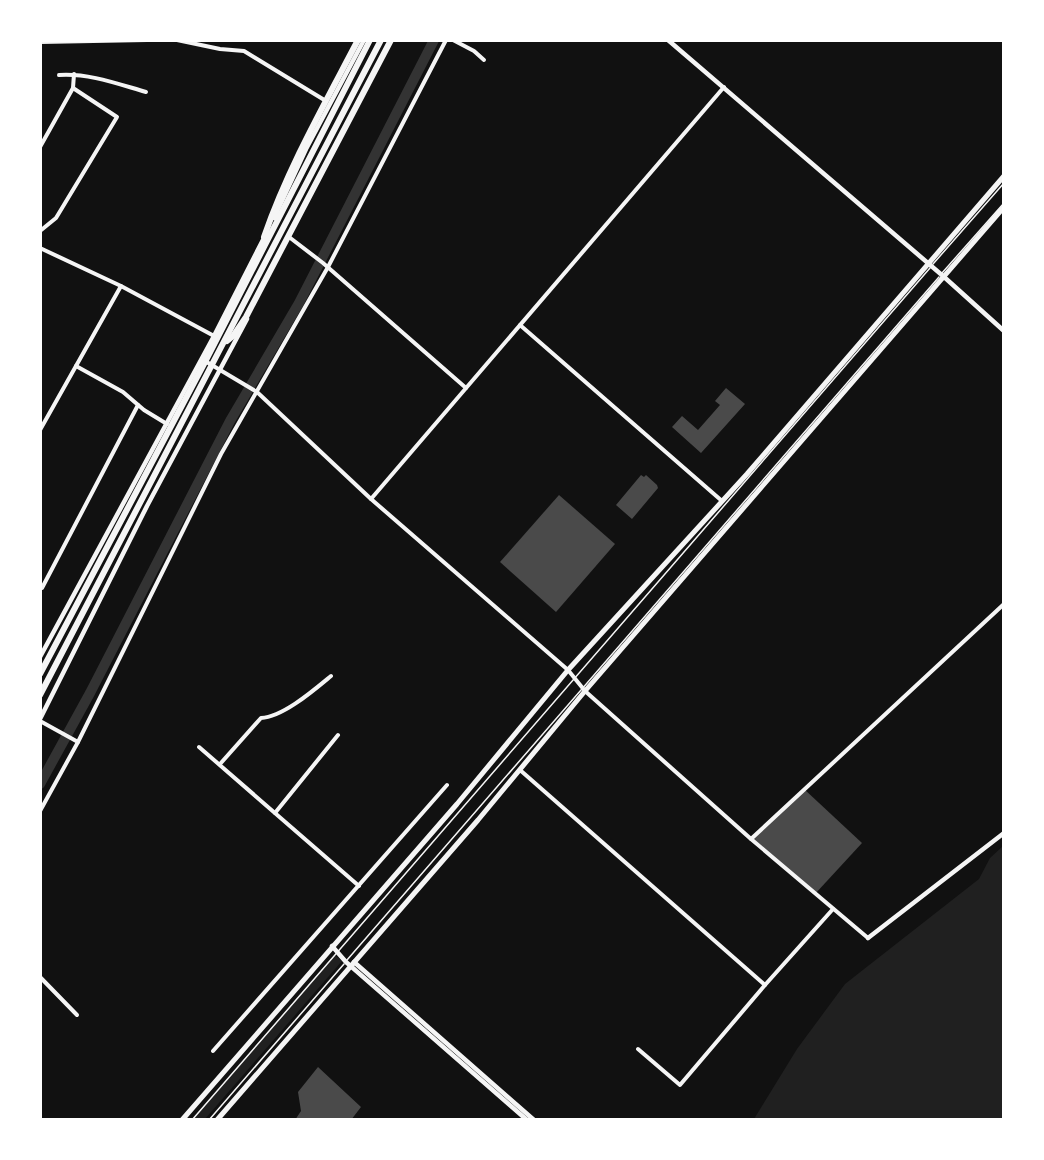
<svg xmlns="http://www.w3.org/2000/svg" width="1044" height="1160" viewBox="0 0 1044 1160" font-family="'PT Sans Narrow',sans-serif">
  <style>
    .green { fill: #202020 }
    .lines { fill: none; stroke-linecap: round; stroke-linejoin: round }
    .river { stroke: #333; stroke-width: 10 }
    .building { fill: #4a4a4a }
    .service { stroke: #f5f5f5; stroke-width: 1.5 }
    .minor { stroke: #f5f5f5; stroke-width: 4 }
    .tertiary { stroke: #f5f5f5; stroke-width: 4.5 }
    .secondary { stroke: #f5f5f5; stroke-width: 4.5 }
    .primary { stroke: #f5f5f5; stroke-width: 5 }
    .trunk { stroke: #f5f5f5; stroke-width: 6 }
  </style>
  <rect width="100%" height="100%" fill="#111"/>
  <g class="green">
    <path d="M 1003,846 L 1003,1119 L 754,1119 L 797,1049 L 845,984 L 979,879 L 990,858 Z"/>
    <path d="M 334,955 L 342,961 L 205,1119 L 192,1120 Z"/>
  </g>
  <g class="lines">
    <path class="river" d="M 40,784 L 90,693 L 230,421 L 299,303 L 434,40"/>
  </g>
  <g class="building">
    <path d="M 726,388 L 745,404 L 701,453 L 672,427 L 682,416 L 698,430 L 720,405 L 715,401 Z"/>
    <path d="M 641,475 L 644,477 L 646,475 L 657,485 L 658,488 L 632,519 L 616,505 Z"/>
    <path d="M 559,495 L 615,544 L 556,612 L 500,562 Z"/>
    <path d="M 804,789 L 862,843 L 815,894 L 751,839 Z"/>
    <path d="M 318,1067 L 361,1107 L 351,1120 L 295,1120 L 301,1111 L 298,1092 Z"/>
  </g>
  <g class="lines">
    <g class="service">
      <path d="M 933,264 L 1004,183"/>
      <path d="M 942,273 L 1004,203"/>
      <path d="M 347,960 L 939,277"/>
      <path d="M 192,1120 L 930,268"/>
      <path d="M 209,1120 L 344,964"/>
    </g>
    <g class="minor">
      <path d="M 177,40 L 220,49 L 244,51 L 326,101"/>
      <path d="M 453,40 L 474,51 L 484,60"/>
      <path d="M 40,42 L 147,40"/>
      <path d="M 59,75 C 89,73 118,84 146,92"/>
      <path d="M 40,147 L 73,88 L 74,74"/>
      <path d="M 40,231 L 56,218 L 117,117 L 73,88"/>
      <path d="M 289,237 L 323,263 L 466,388"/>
      <path d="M 40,248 L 121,286 L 216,337"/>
      <path d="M 520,325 L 722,501"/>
      <path d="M 205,361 L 257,392 L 371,499 L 568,670 L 585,691 L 751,839 L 868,938"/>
      <path d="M 76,366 L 123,392 L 144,410 L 167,424"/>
      <path d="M 40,430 L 121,286"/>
      <path d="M 371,499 L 724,87"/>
      <path d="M 40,587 L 42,588 L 138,405"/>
      <path d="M 40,721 L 78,742"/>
      <path d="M 199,747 L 359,886"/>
      <path d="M 220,764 L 261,718 C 283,717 314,690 331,676"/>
      <path d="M 520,770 L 765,985"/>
      <path d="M 40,811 L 78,742 L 221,454 L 328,267 L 446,40"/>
      <path d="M 275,813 L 338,735"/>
      <path d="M 751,839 L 1004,604"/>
      <path d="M 40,977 L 77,1015"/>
      <path d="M 638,1049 L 680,1085 L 765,985 L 833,909"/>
      <path d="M 213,1051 L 447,785"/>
    </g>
    <g class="tertiary">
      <path d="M 668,40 L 943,276 L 1004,331"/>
      <path d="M 868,938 L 1004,833"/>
      <path d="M 332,946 L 346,962 L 527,1120"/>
      <path d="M 354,962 L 534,1120"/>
    </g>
    <g class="secondary">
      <path d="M 274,218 L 306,149 L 364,40"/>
      <path d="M 40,657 L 214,336 L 265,236"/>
      <path d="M 40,719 L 147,506 L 247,319"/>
    </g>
    <g class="primary">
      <path d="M 182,1120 L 457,804 L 568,670 L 747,474 L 1004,176"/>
      <path d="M 217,1120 L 478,820 L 585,691 L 1004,207"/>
    </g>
    <g class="trunk">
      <path d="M 264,237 C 288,168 324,105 358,40"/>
      <path d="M 227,341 L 233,336 L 246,317 L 391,40"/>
      <path d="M 40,674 L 205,362 L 370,40"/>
      <path d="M 40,695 L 381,40"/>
    </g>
  </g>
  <rect width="1044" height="1160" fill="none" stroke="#ffffff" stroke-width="84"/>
</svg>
